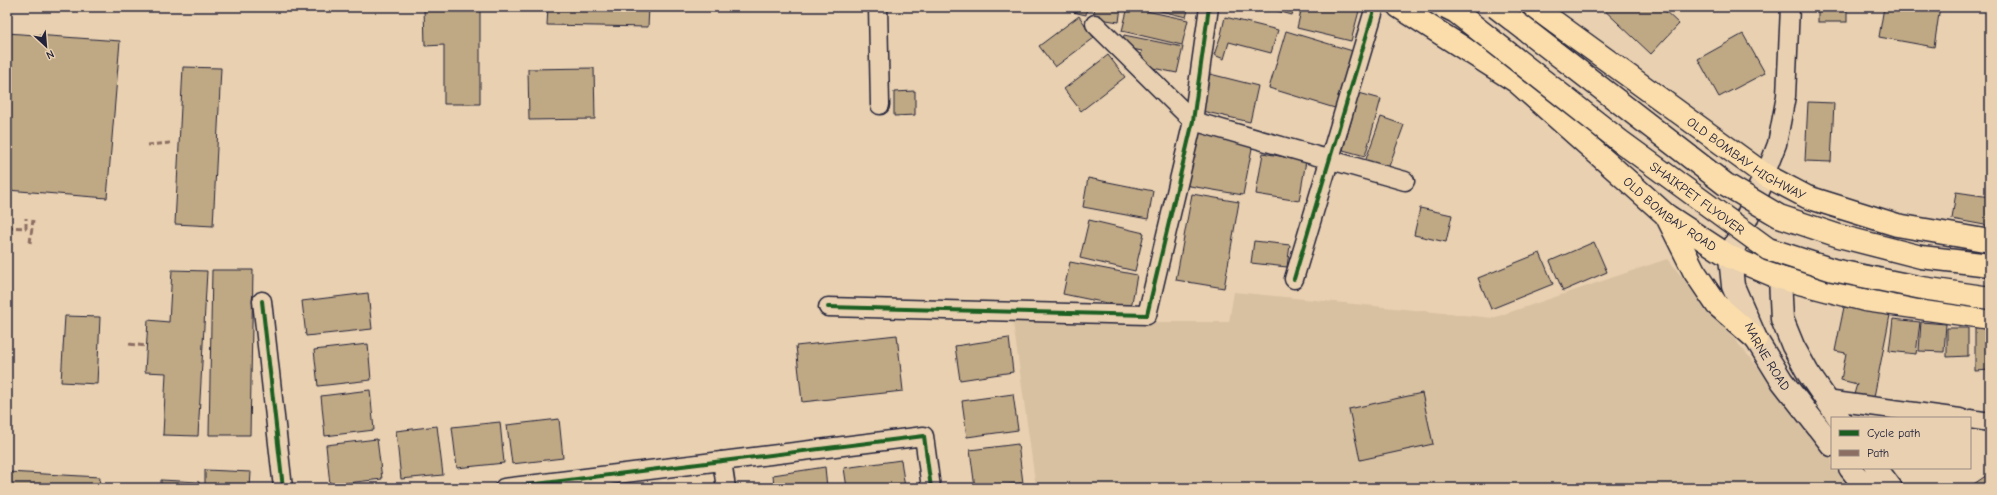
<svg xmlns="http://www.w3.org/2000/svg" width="1997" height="495" viewBox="0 0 1997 495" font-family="'Comic Neue',sans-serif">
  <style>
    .built { fill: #d8c1a1 }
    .building { fill: #bfa884; stroke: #22223b }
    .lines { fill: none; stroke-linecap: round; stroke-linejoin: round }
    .street-casing { stroke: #22223b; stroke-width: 21 }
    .secondary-casing { stroke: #22223b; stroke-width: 25 }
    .primary-casing { stroke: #22223b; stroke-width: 25 }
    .street { stroke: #e8d0b0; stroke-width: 18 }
    .secondary { stroke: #e8d0b0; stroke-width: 22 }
    .primary { stroke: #fbddab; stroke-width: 22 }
    .primary-bridge-casing { stroke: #22223b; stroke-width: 25; stroke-linecap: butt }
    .primary-bridge { stroke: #fbddab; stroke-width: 22 }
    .quiet { stroke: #8d6e63; stroke-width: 3; stroke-dasharray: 6 3; stroke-linecap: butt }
    .cycleway-casing { stroke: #e8d0b0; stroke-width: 6 }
    .cycleway { stroke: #1b5e20; stroke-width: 4 }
    .labels { text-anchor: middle; stroke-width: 3; stroke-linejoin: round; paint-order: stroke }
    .street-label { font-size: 13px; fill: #22223b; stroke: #e8d0b0 }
  </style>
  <rect width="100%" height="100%" fill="#e8d0b0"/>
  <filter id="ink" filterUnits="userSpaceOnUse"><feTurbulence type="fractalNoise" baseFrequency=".025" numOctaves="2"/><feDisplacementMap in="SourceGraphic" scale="8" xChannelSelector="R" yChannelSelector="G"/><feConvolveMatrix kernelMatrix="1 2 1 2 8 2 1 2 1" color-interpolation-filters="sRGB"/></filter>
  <g filter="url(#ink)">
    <path class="built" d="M 1667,259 L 1832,455 L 1832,468 L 1843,468 L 1859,488 L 1036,488 L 1013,322 L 1229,322 L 1234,292 L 1493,318 Z"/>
    <g class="building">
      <path d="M 424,7 L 480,7 L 480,104 L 444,104 L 444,45 L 425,46 Z"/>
      <path d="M 548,7 L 649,7 L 648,27 L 547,25 Z"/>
      <path d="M 1056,7 L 1087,7 L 1086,15 L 1056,8 Z"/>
      <path d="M 1095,7 L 1121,7 L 1119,22 L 1093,18 Z"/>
      <path d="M 1128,7 L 1188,20 L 1182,45 L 1122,31 Z"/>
      <path d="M 1144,7 L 1189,7 L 1186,17 Z"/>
      <path d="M 1263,7 L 1294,7 L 1292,15 Z"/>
      <path d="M 1302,7 L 1360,7 L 1351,41 L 1297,28 Z"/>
      <path d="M 1601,7 L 1661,7 L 1679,24 L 1651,54 Z"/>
      <rect x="1818" y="7" width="29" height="15"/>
      <path d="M 1884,7 L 1940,7 L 1934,47 L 1879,37 Z"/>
      <path d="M 1079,16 L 1094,38 L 1055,67 L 1039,46 Z"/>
      <path d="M 1225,17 L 1278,30 L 1271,53 L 1229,42 L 1224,59 L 1214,55 L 1221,35 Z"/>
      <path d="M 1286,31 L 1356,52 L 1338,109 L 1269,88 Z"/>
      <path d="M 7,33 L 120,41 L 107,198 L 7,190 Z"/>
      <path d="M 1743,34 L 1765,73 L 1719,97 L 1698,59 Z"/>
      <path d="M 1124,35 L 1183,47 L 1177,73 L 1138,65 L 1142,51 L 1122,47 Z"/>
      <path d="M 1108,55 L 1125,77 L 1081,111 L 1064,89 Z"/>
      <path d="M 183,67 L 221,68 L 213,226 L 175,224 Z"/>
      <path d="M 594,68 L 595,119 L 529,120 L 528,69 Z"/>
      <path d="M 1210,74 L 1258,86 L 1250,122 L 1202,111 Z"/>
      <path d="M 915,91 L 915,115 L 894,116 L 894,92 Z"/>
      <path d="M 1359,93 L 1381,99 L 1365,156 L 1343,150 Z"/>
      <path d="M 1808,102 L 1834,103 L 1831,162 L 1805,161 Z"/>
      <path d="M 1381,117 L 1404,125 L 1388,169 L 1365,162 Z"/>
      <path d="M 1199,131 L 1253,143 L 1243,195 L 1184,185 Z"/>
      <path d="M 1263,153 L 1306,161 L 1299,201 L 1256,194 Z"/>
      <path d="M 1088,178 L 1153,191 L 1148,219 L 1083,207 Z"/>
      <path d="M 1956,192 L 1990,197 L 1990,226 L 1952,219 Z"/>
      <path d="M 1192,194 L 1239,202 L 1224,288 L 1176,280 Z"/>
      <path d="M 1420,208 L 1452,215 L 1446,242 L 1414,235 Z"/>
      <path d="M 1089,220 L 1144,233 L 1135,271 L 1080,258 Z"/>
      <path d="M 1254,241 L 1290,245 L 1287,267 L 1251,263 Z"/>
      <path d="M 1594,242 L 1607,272 L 1563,291 L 1550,261 Z"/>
      <path d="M 1540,253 L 1553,284 L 1491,309 L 1478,278 Z"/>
      <path d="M 1070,262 L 1137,275 L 1131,308 L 1063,294 Z"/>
      <path d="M 172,270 L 207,271 L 198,436 L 163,435 L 166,373 L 145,372 L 148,320 L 169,322 Z"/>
      <path d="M 212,270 L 253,270 L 250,435 L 209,435 Z"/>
      <path d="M 368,293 L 372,329 L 306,336 L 302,301 Z"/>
      <path d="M 1844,307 L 1890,315 L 1873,402 L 1853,398 L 1857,384 L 1841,380 L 1846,353 L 1835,351 Z"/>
      <path d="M 65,316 L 100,317 L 97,384 L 61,382 Z"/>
      <path d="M 1893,319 L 1920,322 L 1916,354 L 1889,351 Z"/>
      <path d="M 1921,322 L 1946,324 L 1944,352 L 1919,351 Z"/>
      <path d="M 1975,324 L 1990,324 L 1990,370 L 1975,371 Z"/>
      <path d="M 1947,328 L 1968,328 L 1968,356 L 1947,357 Z"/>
      <path d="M 897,335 L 903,391 L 802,402 L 796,346 Z"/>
      <path d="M 1009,338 L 1013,372 L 960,380 L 955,346 Z"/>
      <path d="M 368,344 L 371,380 L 318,386 L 314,350 Z"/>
      <path d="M 370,390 L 374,430 L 325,436 L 321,396 Z"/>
      <path d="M 1422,393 L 1433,444 L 1360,460 L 1349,409 Z"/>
      <path d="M 1013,394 L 1018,430 L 967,437 L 962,401 Z"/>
      <path d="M 559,419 L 563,458 L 512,464 L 507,425 Z"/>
      <path d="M 500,422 L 504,463 L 457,468 L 452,427 Z"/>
      <path d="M 437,426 L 443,475 L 401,479 L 396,431 Z"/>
      <path d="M 377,439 L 382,479 L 330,485 L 326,445 Z"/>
      <path d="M 1018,444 L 1023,483 L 975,488 L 970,450 Z"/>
      <path d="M 901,460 L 905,488 L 847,488 L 844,468 Z"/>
      <path d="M 825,467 L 827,488 L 774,488 L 773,475 Z"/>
      <path d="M 205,470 L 251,472 L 250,488 L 205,488 Z"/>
      <path d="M 7,472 L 100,477 L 99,488 L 7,488 Z"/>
      <path d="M 1990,473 L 1990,488 L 1968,488 Z"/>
      <path d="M 161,480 L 199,482 L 199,488 L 161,488 Z"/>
    </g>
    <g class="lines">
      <defs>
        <g id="street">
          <path d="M 878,7 L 880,105"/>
          <path d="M 1095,24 L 1193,121 L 1405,181"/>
          <path d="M 1765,175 L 1777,144 L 1786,96 L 1790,7"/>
          <path d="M 1294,279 L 1375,7"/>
          <path d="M 262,301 L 283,488"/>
          <path d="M 828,307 L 1147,315 L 1193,121 L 1209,7"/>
          <path d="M 1826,400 L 1960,418"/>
          <path d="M 1970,419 L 1990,422"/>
          <path d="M 722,461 L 726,488"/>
          <path d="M 504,488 L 924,436 L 931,488"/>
        </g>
        <g id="secondary">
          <path id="s1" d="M 1765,175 L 1730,257 L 1733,286 L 1756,339 L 1782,381 L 1832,445"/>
          <path d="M 1780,278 L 1782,319 L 1793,346 L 1808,373 L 1839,418"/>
          <path d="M 1850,468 L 1866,488"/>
          <path d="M 1876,468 L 1891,488"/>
        </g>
        <g id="primary">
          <path id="s2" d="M 1399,7 L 1517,82 L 1666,215 L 1730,257 L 1780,278 L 1865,300 L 1990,318"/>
          <path id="s3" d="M 1534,7 L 1765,175 L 1807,197 L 1897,225 L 1990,241"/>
          <path d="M 1666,215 L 1694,271 L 1717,305 L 1756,339"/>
        </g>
      </defs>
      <use href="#street" class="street-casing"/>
      <use href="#secondary" class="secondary-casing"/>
      <use href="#primary" class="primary-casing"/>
      <use href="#street" class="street"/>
      <use href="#secondary" class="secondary"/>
      <use href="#primary" class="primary"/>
      <defs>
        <g id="primary-bridge">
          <path id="s4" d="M 1446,7 L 1456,12 L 1620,141 L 1768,249 L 1833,270 L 1922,288 L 1990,298"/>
          <path d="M 1496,7 L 1725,184 L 1779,216 L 1839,236 L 1921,257 L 1990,265"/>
        </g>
      </defs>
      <use href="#primary-bridge" class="primary-bridge-casing"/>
      <use href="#primary-bridge" class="primary-bridge"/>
      <g class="quiet">
        <path d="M 147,145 L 170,143"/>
        <path d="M 7,227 L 26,228 L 26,218"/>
        <path d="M 30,243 L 33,220"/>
        <path d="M 129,344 L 146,346"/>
      </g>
      <defs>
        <g id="cycleway">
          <path d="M 1294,279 L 1375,7"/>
          <path d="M 262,301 L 283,488"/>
          <path d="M 828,307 L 1147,315 L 1193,121 L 1209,7"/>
          <path d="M 504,488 L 924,436 L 931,488"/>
        </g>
      </defs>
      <use href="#cycleway" class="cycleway-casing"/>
      <use href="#cycleway" class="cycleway"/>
    </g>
  </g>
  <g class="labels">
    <g class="street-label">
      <text dy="5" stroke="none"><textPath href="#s3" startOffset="261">OLD BOMBAY HIGHWAY</textPath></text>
      <text dy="5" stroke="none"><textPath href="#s4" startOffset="316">SHAIKPET FLYOVER</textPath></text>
      <text dy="5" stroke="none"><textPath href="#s2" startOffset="342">OLD BOMBAY ROAD</textPath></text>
      <text dy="5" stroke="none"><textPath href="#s1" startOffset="197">NARNE ROAD</textPath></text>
    </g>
  </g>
  <rect width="1997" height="495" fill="none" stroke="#e8d0b0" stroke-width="24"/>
  <rect x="12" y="12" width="1973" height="471" fill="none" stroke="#22223b" stroke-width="1.5" filter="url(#ink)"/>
  <rect x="1831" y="417" width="140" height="52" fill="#e8d0b0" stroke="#998a81"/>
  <rect x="1839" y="430" width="20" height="6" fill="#1b5e20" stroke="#998a81"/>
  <text x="1867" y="437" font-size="12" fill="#22223b">Cycle path</text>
  <rect x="1839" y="450" width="20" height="6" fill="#8d6e63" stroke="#998a81"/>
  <text x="1867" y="457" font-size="12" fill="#22223b">Path</text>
  <g transform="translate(46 46) rotate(154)" stroke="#e8d0b0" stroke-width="3" paint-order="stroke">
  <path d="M0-3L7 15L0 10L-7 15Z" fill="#22223b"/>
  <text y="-6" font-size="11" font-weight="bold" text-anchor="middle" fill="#22223b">N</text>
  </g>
</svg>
